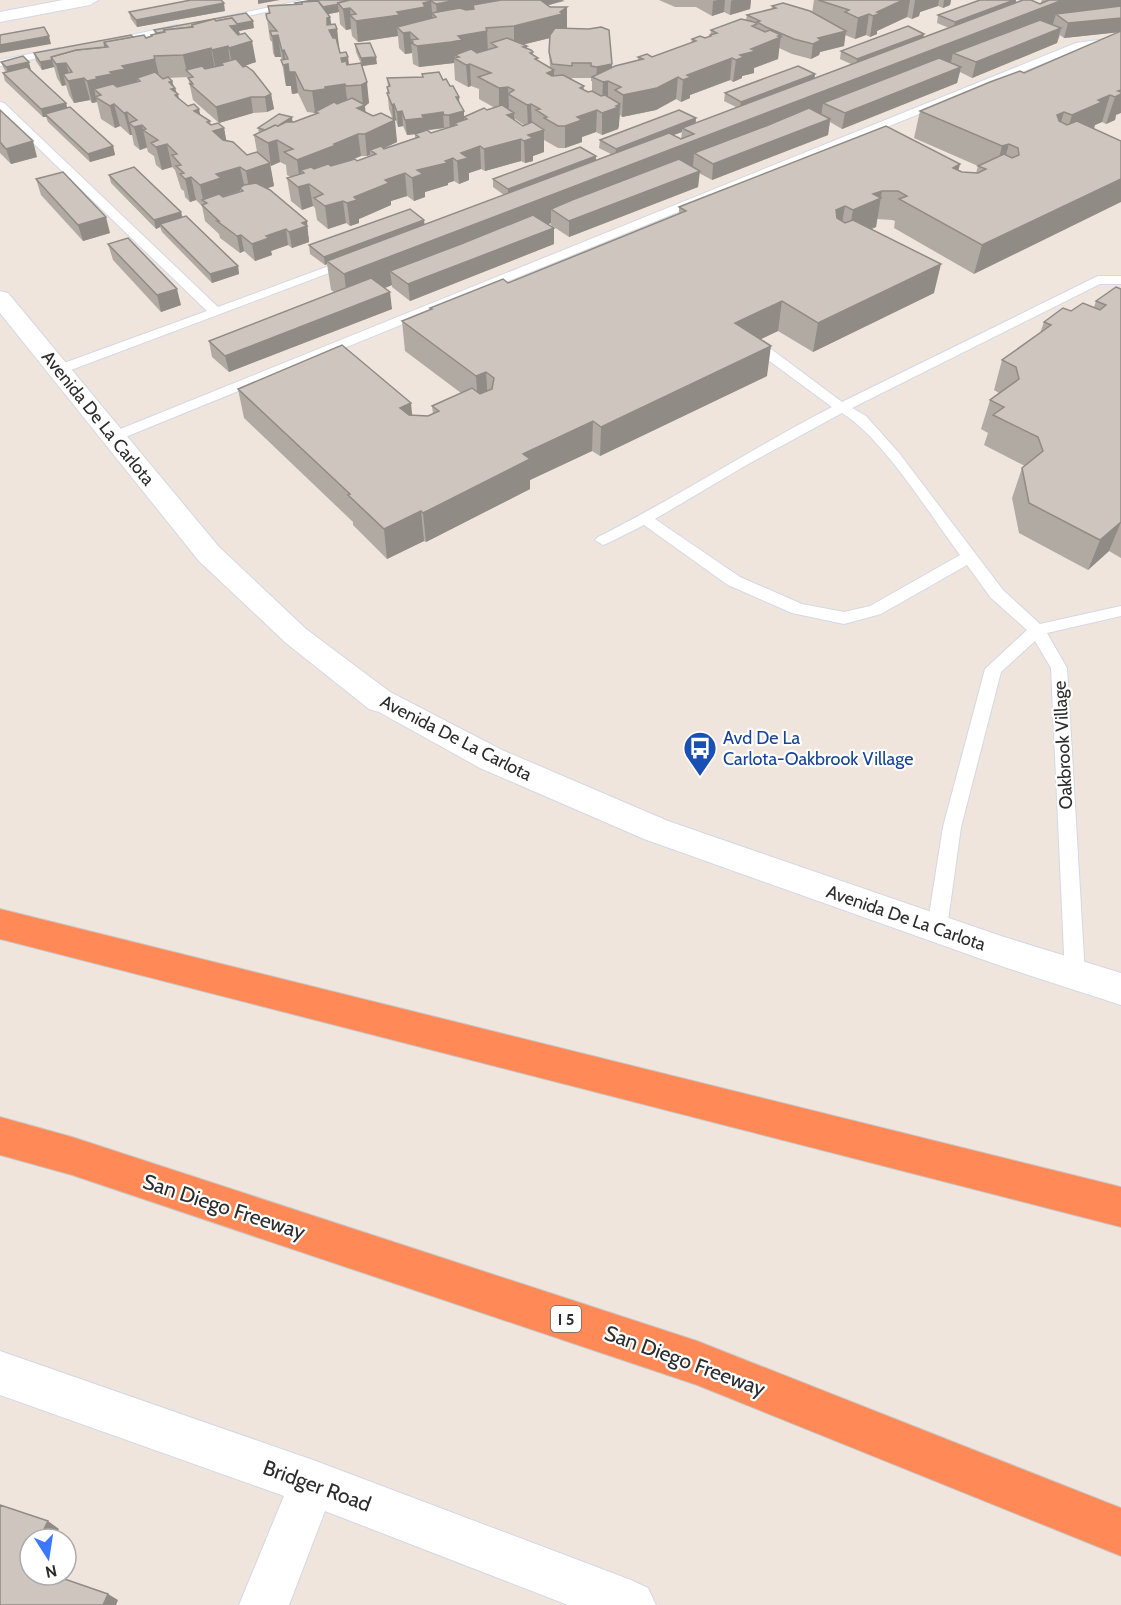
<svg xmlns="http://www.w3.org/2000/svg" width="1121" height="1605" viewBox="0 0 1121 1605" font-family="Cabin,sans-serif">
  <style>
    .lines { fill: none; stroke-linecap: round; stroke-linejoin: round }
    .lane-casing { stroke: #d2d8e6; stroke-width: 2 }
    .street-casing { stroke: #d2d8e6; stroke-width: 2 }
    .secondary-casing { stroke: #d2d8e6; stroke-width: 2 }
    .highway-casing { stroke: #c8c8c8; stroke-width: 2 }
    .lane { fill: #fff; fill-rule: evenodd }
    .street { fill: #fff; fill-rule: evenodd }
    .secondary { fill: #fff; fill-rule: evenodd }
    .highway { fill: #ff8a58; fill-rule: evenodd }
    .wall { fill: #b1aaa3; fill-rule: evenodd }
    .shaded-wall { fill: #908b85 }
    .building { fill: #cec6be; stroke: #908b85; stroke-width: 1.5 }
    .labels { text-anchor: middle; stroke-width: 4.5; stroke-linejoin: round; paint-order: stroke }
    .shield { fill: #fff; stroke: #6b6b6b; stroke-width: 1.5 }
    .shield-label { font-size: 16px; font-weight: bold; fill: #2c2c2c }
    .street-label { font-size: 18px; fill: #2c2c2c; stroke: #fff }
    .transit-label { font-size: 18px; fill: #164399; stroke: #fff; text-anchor: start }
    .near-street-label { font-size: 21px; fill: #2c2c2c; stroke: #fff }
  </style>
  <rect width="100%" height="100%" fill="#efe5dd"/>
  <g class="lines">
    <defs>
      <g id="lane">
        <path d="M 303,0 L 322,0 L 224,21 L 219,18 Z"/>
        <path d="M 177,25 L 182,28 L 180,30 L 110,44 L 105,41 Z"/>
        <path d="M 1121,37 L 1121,43 L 1081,48 L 118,440 L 113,441 L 106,437 L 108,434 L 1076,43 Z"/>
        <path d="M 59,48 L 64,51 L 62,53 L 0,66 L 0,60 Z"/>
        <path d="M 0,102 L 4,103 L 218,307 L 348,259 L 356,259 L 358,262 L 63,373 L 53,373 L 51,370 L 53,367 L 207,311 L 0,111 Z"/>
        <path d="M 1098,276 L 1121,276 L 1121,284 L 1100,284 L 852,408 L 866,416 L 899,453 L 1003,590 L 1040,624 L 1121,606 L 1121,616 L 1047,633 L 1067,668 L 1085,975 L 1082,981 L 1075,984 L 1068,981 L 1065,975 L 1051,668 L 1035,641 L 1001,672 L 961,827 L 947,928 L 944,934 L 937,936 L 930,934 L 927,928 L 943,827 L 985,669 L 1027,630 L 991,598 L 967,565 L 881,614 L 844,624 L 792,613 L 728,585 L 644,525 L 608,543 L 603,545 L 595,540 L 598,537 C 678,497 753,448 832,407 L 749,346 L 748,343 L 749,340 L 759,340 L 842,402 ZM 842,413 C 883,438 930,515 960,555 L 870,606 L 844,612 L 802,604 L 740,577 L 655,519 L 750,463 Z"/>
      </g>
      <path id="street" d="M 0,1351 L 313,1460 L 631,1580 L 648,1588 L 656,1605 L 568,1605 L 325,1511 L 289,1605 L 239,1605 L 284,1496 L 0,1395 Z"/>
      <g id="secondary">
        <path d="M 63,0 L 98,0 L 90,5 L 0,22 L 0,12 Z"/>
        <path d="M 0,291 L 8,293 L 219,547 L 306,629 L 390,692 L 502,750 L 668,821 L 1001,936 L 1121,973 L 1121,1005 L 1001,966 L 644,839 L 480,768 L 379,712 L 369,709 L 286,643 L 199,561 L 0,313 Z"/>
      </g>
      <g id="highway">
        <path d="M 0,909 L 1121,1187 L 1121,1227 L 0,939 Z"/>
        <path d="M 0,1117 L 72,1137 L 697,1341 L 1121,1508 L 1121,1556 L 697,1385 L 72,1175 L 0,1155 Z"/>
      </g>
    </defs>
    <use href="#lane" class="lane-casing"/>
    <use href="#street" class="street-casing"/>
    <use href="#secondary" class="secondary-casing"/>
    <use href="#highway" class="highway-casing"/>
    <use href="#lane" class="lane"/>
    <use href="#street" class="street"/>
    <use href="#secondary" class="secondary"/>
    <use href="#highway" class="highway"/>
  </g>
  <g class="wall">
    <path d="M 313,0 L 565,1 L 549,5 L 549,6 L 550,7 L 567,7 L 567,28 L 612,64 L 612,67 L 638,60 L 638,57 L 652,57 L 691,43 L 692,39 L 705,38 L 710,37 L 711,30 L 746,20 L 747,15 L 772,9 L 772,6 L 812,13 L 814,0 L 951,0 L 950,5 L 943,8 L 938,6 L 920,12 L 919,16 L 912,19 L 907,17 L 877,31 L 877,34 L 870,37 L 866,35 L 855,39 L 845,35 L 844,46 L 820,52 L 819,55 L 811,59 L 792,54 L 779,48 L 778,59 L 754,68 L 754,73 L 742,76 L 742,78 L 733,82 L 730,80 L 690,95 L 690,98 L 681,102 L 676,99 L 656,110 L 622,117 L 620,115 L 618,129 L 602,135 L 596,132 L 582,137 L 582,142 L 565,148 L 558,148 L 544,140 L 544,137 L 544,152 L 533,156 L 533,161 L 525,163 L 521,161 L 485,171 L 481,169 L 469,173 L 469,180 L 459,184 L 454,181 L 448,183 L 448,185 L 425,192 L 425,197 L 414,201 L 407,196 L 391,201 L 391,205 L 359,219 L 359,223 L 350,226 L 346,223 L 328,229 L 317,220 L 315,208 L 313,206 L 302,210 L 291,201 L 287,178 L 291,177 L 287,175 L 286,165 L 280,162 L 271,166 L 270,165 L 274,186 L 267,188 L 309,237 L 309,242 L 292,248 L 288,245 L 271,251 L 272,255 L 255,261 L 244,251 L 240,253 L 220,238 L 219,234 L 205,221 L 202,206 L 196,200 L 190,202 L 185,197 L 184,191 L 181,189 L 175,170 L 172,167 L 162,170 L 156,165 L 154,156 L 148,152 L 147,148 L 140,150 L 134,145 L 132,135 L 130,135 L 120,126 L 115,128 L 101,119 L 97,102 L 92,103 L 90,100 L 74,103 L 69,95 L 66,85 L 62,86 L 57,78 L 54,67 L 42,70 L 36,61 L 34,53 L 133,37 L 146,38 L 151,37 L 151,35 L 155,34 L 154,30 L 254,28 L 239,31 L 240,35 L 256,62 L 242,66 L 271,94 L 274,109 L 267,112 L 253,113 L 219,123 L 193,100 L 188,77 L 168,78 L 172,81 L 179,98 L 188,106 L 210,121 L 211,125 L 224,128 L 226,140 L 247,155 L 257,152 L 254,135 L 259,133 L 258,128 L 294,122 L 315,114 L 315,113 L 307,112 L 298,93 L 292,94 L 291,86 L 286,86 L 285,81 L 281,57 L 275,57 L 273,53 L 272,42 L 270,40 L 267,19 L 269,14 L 268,6 L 295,5 L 295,3 ZM 339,12 L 340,24 L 346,30 L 351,29 L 352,36 L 358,42 L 398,36 L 399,48 L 405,54 L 412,53 L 413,64 L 419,67 L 454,63 L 455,80 L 468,87 L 471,86 L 479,89 L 479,99 L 495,108 L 464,117 L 459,102 L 459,97 L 450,86 L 443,80 L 422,74 L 422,77 L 387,78 L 388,87 L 387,87 L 389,109 L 393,120 L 373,116 L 365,112 L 365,106 L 369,103 L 361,63 L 349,65 L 340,53 L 337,29 L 331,25 L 330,17 L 328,14 ZM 550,38 L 549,52 L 550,67 L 538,61 L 533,55 L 533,52 L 527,48 L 527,46 L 523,44 ZM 572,78 L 591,78 L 591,81 L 592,81 L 592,91 L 588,92 L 584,90 L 584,86 L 572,80 ZM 515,119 L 524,125 L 523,126 L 515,121 ZM 394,120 L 396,120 L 398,127 L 403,126 L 407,135 L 415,134 L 415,138 L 384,148 L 397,142 ZM 444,128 L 444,129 L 431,133 L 425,131 ZM 370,155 L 371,156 L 357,161 L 350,160 L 361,156 L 367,156 Z"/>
    <path d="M 659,0 L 751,0 L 750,9 L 730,15 L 724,12 L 712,16 L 696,7 L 675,7 Z"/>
    <path d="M 980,0 L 1016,0 L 1016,3 L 1040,4 L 1042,0 L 1121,0 L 1116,115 L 1115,120 L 1106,124 L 1102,122 L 1095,125 L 974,274 L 894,228 L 895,221 L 892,220 L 877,219 L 876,227 L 871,229 L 934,293 L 813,352 L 778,331 L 760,339 L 767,376 L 600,456 L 592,451 L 530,480 L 530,489 L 426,542 L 424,541 L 387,559 L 353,525 L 353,522 L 244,418 L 238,389 L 412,415 L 428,416 L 433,414 L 432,406 L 461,393 L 405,351 L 402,321 L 430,310 L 430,308 L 508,283 L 679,213 L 679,207 L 959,170 L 962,172 L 976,173 L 978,166 L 914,138 L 920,111 L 1024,73 L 1119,32 L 1064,38 L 1060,35 L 1057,43 L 972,78 L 960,72 L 957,83 L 842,129 L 830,122 L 828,135 L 712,180 L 699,173 L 698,187 L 569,237 L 551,225 L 551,223 L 548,224 L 554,228 L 554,244 L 410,301 L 392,287 L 392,285 L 385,288 L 392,309 L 229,372 L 212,357 L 209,341 L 334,292 L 331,290 L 327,264 L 325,265 L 310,254 L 309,245 L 425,224 L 504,195 L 493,187 L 493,179 L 596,160 L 611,154 L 599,148 L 600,140 L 696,118 L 696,123 L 736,107 L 724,101 L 725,93 L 815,74 L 814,78 L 851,64 L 840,59 L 841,51 L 924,37 L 949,28 L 937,23 L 938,15 ZM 682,132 L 681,139 L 673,135 Z"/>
    <path d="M 225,11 L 137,27 L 131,19 L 129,12 Z"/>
    <path d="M 355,44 L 377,64 L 362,66 L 356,52 Z"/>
    <path d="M 1,62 L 31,70 L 66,103 L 67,108 L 113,146 L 115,155 L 90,162 L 48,122 L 46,117 L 43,117 L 5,81 L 3,73 L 6,72 L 4,69 Z"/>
    <path d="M 0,110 L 37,157 L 11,164 L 0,153 Z"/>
    <path d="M 109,175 L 181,212 L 182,217 L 238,266 L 239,274 L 212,283 L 162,232 L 160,227 L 156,229 L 111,183 Z"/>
    <path d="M 36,179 L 110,233 L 83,241 L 41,195 Z"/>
    <path d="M 108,244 L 181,305 L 161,312 L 113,260 Z"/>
    <path d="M 1121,289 L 1121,558 L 1109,551 L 1088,570 L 1019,533 L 1012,498 L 1022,468 L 1025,466 L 984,445 L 988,433 L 981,429 L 990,400 L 999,393 L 994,390 L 1002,360 L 1040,333 L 1044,322 L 1071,311 L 1094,307 L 1096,301 Z"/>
  </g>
  <g class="shaded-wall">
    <path d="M 258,0 L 280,0 L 258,4 Z"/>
    <path d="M 457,0 L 501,0 L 474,9 L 473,5 L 473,17 L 438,25 L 436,4 Z"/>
    <path d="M 525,0 L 565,0 L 549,5 L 549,17 L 560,12 L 567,7 L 567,28 L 562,35 L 514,47 L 514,26 Z"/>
    <path d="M 718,0 L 725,0 L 724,12 L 712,16 L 713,1 Z"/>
    <path d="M 733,0 L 751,0 L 750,9 L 730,15 L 731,1 Z"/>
    <path d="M 903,0 L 910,0 L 907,17 L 877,31 L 877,34 L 870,37 L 873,16 L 877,12 Z"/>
    <path d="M 915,0 L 939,0 L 938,6 L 920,12 L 919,16 L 912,19 Z"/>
    <path d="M 944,0 L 951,0 L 950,5 L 943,8 Z"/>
    <path d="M 1014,0 L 1016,0 L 1015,6 L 953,30 L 955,22 Z"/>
    <path d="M 1069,0 L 1121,0 L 1121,32 L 1064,38 L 1068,23 L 1056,14 L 1052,27 L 953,53 L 950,67 L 823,103 L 821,117 L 694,153 L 693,167 L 551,209 L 551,223 L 404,281 L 390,271 L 392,285 L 348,303 L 344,274 L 1060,1 Z"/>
    <path d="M 431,1 L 433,22 L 397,27 L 398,36 L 358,42 L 356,21 L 397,12 L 423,3 Z"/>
    <path d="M 224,3 L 225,11 L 137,27 L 136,20 Z"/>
    <path d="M 338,5 L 339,12 L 304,19 L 303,11 Z"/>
    <path d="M 350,8 L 351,29 L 346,30 L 343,9 Z"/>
    <path d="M 869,14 L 866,35 L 855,39 L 858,18 Z"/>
    <path d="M 330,17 L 332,29 L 337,29 L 339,50 L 332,51 L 327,18 Z"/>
    <path d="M 253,21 L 254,28 L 239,31 L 242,44 L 252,41 L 256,62 L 233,70 L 229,48 L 233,47 L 194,32 Z"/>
    <path d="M 1061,28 L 1057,43 L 972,78 L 976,62 Z"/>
    <path d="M 487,31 L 488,52 L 459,57 L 455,55 L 454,63 L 419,67 L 417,46 L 458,36 Z"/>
    <path d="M 846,31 L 844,46 L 820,52 L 819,55 L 811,59 L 813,44 L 818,38 Z"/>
    <path d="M 410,32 L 412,53 L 405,54 L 403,33 Z"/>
    <path d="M 924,34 L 923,41 L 856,66 L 857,59 Z"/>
    <path d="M 278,35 L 281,57 L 275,57 L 272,36 Z"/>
    <path d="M 781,35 L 778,59 L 754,68 L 754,73 L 742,76 L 742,78 L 733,82 L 736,60 L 740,55 Z"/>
    <path d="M 49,36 L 51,44 L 0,53 L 0,45 Z"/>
    <path d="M 228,46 L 231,68 L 223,65 L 221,63 L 222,70 L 216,71 L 212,50 Z"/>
    <path d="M 211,48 L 215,69 L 186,70 L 188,77 L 183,55 Z"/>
    <path d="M 284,50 L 286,64 L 288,64 L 295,72 L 298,93 L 292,94 L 291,86 L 286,86 L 282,51 Z"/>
    <path d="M 348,57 L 351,79 L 341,58 Z"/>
    <path d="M 376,57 L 377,64 L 362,66 L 361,58 Z"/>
    <path d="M 732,58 L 730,80 L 690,95 L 690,98 L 681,102 L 683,80 L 687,75 Z"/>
    <path d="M 155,59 L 160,80 L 140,81 L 137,78 L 138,85 L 101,95 L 94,89 L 97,102 L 92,103 L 87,81 L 122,66 Z"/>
    <path d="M 52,60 L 54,67 L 42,70 L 40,62 Z"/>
    <path d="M 29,62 L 31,70 L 9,75 L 6,67 Z"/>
    <path d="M 66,63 L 71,81 L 84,78 L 90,100 L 74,103 L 68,81 L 63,74 L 66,85 L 62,86 L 56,64 Z"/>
    <path d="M 470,64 L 471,86 L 468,87 L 466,65 Z"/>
    <path d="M 612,64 L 612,79 L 596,79 L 597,67 Z"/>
    <path d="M 961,67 L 957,83 L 842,129 L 845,113 Z"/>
    <path d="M 554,70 L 554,91 L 547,73 Z"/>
    <path d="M 815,74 L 814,82 L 740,109 L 741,102 Z"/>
    <path d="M 678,77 L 676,99 L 656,110 L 622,117 L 623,95 Z"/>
    <path d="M 172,81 L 174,88 L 175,88 L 177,94 L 178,94 L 182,116 L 169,82 Z"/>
    <path d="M 608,81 L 608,102 L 602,104 L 603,82 Z"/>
    <path d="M 367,82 L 369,103 L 365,106 L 367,127 L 357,108 L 363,106 L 361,85 Z"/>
    <path d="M 345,84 L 348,106 L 315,112 L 312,91 L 325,87 Z"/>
    <path d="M 508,87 L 509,108 L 499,110 L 499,88 Z"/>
    <path d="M 1121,90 L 1121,113 L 1116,115 L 1115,120 L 1106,124 L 1115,97 L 1118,91 Z"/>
    <path d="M 271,94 L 274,109 L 267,112 L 265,97 Z"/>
    <path d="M 1110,95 L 1102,122 L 1095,125 L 1094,129 L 1064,142 L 1072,115 L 1098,100 Z"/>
    <path d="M 251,97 L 253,113 L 219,123 L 216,107 Z"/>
    <path d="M 456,97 L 459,97 L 460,112 L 464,111 L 464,126 L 457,125 L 455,123 L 455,129 L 450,131 L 449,115 Z"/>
    <path d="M 66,103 L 68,111 L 45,114 L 46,117 L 43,117 L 41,109 Z"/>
    <path d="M 114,104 L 120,126 L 115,128 L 110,106 Z"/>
    <path d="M 394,104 L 396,120 L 393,120 L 392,105 Z"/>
    <path d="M 531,104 L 532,126 L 528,127 L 527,105 Z"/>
    <path d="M 620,104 L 619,126 L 618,129 L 602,135 L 602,113 Z"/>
    <path d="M 199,109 L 204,131 L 194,111 Z"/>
    <path d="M 597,110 L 596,132 L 582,137 L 582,142 L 565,148 L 565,126 L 577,117 Z"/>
    <path d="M 402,111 L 403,126 L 398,127 L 397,112 Z"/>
    <path d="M 127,112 L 132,135 L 130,135 L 124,113 Z"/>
    <path d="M 443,112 L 444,128 L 425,130 L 425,133 L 407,135 L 405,120 L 422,115 Z"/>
    <path d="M 1064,112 L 1056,139 L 1057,115 Z"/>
    <path d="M 514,113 L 515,135 L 507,115 Z"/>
    <path d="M 292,117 L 293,125 L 271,131 Z"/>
    <path d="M 696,118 L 695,127 L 682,128 L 682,132 L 615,157 L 616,149 Z"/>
    <path d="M 830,119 L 828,135 L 712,180 L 713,164 Z"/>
    <path d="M 395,120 L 397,142 L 374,153 L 370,150 L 370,155 L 367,156 L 365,134 Z"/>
    <path d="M 142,125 L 147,147 L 140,150 L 134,127 Z"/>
    <path d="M 224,128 L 228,150 L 213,131 Z"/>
    <path d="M 544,130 L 544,152 L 533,156 L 533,161 L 525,163 L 524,141 L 528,135 Z"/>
    <path d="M 358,134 L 361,156 L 339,165 L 301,170 L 303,182 L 300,182 L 297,160 Z"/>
    <path d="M 521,139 L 521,161 L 485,171 L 484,149 Z"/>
    <path d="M 277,140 L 280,162 L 271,166 L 268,143 Z"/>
    <path d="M 33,141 L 37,157 L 11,164 L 6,149 Z"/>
    <path d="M 167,144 L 172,167 L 162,170 L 156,147 Z"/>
    <path d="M 1009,144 L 1001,172 L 995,174 L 1002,146 Z"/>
    <path d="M 113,146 L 115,155 L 90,162 L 88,154 Z"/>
    <path d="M 480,146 L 481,169 L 469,173 L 469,180 L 459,184 L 457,161 L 461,153 Z"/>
    <path d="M 596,156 L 596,165 L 508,198 L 508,189 Z"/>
    <path d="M 453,158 L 454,181 L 448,183 L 448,185 L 425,192 L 425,197 L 414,201 L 412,178 L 417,170 Z"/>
    <path d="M 270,163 L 274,186 L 250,194 L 246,171 Z"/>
    <path d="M 960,164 L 953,192 L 953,168 Z"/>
    <path d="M 240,167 L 245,189 L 240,188 L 240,191 L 224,196 L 225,201 L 207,203 L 203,200 L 200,185 L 216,174 Z"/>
    <path d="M 700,171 L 698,187 L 569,237 L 569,221 Z"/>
    <path d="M 405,173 L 407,196 L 391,201 L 391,205 L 359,219 L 359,223 L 350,226 L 347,203 L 354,197 L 385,180 Z"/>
    <path d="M 191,177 L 196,200 L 190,202 L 185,179 Z"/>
    <path d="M 1121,179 L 1121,202 L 974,274 L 982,245 Z"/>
    <path d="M 309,184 L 313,206 L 302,210 L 298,187 Z"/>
    <path d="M 882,191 L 876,227 L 848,239 L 853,210 L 873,194 Z"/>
    <path d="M 343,201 L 346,223 L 328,229 L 325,206 Z"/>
    <path d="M 845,206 L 840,235 L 831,238 L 836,210 Z"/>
    <path d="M 181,212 L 183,220 L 160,224 L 160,227 L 156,229 L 154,220 Z"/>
    <path d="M 106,217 L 110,233 L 83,241 L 78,225 Z"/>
    <path d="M 424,220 L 425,228 L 327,261 L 327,264 L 325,265 L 324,257 Z"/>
    <path d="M 307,221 L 309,242 L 292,248 L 289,232 L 302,223 Z"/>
    <path d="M 554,228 L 554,244 L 410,301 L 408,284 Z"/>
    <path d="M 286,229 L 288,245 L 271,251 L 272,255 L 255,261 L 252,244 L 266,236 Z"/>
    <path d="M 241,235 L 244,251 L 240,253 L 237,236 Z"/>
    <path d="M 941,264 L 934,293 L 813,352 L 818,323 Z"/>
    <path d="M 238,266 L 239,274 L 212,283 L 210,274 Z"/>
    <path d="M 177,289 L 181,305 L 161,312 L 157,295 Z"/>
    <path d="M 390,292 L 392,309 L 229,372 L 225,356 Z"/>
    <path d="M 782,301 L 778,331 L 732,353 L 735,323 Z"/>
    <path d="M 771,346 L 767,376 L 600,456 L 601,427 Z"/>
    <path d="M 486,372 L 488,402 L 478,406 L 476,376 Z"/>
    <path d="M 411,403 L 414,433 L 400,408 Z"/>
    <path d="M 593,421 L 592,451 L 530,480 L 530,489 L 426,542 L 423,513 L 523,454 Z"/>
    <path d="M 421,511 L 424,541 L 387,559 L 384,529 Z"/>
    <path d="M 1121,522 L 1109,551 L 1088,570 L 1100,540 Z"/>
    <path d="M 48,1521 L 59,1529 L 54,1539 L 39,1539 Z"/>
    <path d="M 108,1594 L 118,1600 L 116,1605 L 103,1605 Z"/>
  </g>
  <g class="building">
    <path d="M 191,0 L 221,0 L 224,3 L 136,20 L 129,12 Z"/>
    <path d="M 313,0 L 350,0 L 338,3 L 339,4 L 323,7 L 318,1 L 302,2 L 302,5 L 297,5 L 295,3 Z"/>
    <path d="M 350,0 L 457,0 L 436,4 L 431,1 L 423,3 L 425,7 L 397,12 L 400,15 L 356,21 L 350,15 L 356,14 L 350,8 L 343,9 L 338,3 Z"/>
    <path d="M 501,0 L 546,0 L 542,1 L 550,7 L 567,7 L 560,12 L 562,14 L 514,26 L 486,28 L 487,31 L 458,36 L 462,40 L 451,42 L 417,46 L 411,43 L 413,42 L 411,40 L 418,39 L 410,32 L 403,33 L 397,27 L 436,17 L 432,13 L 460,8 L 466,10 L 474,9 L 473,5 Z"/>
    <path d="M 818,0 L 903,0 L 877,12 L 881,13 L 873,16 L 869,14 L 858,18 L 845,12 L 849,10 Z"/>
    <path d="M 980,0 L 1014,0 L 955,22 L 938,15 Z"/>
    <path d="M 1023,0 L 1031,0 L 1040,4 L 1049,0 L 1069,0 L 1060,1 L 344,274 L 327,261 L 669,133 L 681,139 L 694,134 L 682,128 Z"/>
    <path d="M 318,1 L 330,17 L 327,18 L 327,25 L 335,24 L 337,29 L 329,30 L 333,38 L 336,38 L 340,53 L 346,52 L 348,57 L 341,58 L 342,62 L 346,61 L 347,65 L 361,63 L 367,82 L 361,85 L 346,86 L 345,84 L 325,87 L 325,89 L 312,91 L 304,90 L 295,72 L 289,72 L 288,64 L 283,65 L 281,60 L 288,59 L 284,50 L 282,51 L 278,35 L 272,36 L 270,31 L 277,31 L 267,19 L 266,14 L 270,13 L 268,6 L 302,4 L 302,2 Z"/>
    <path d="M 783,3 L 810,11 L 846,31 L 818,38 L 821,40 L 813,44 L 794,39 L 766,27 L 757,22 L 760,21 L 747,15 L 776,8 L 772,6 Z"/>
    <path d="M 1121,6 L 1121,18 L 1068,23 L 1056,14 Z"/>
    <path d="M 246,13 L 253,21 L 237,24 L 232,18 L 216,21 L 214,19 L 192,25 L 192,27 L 164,30 L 164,32 L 157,33 L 154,30 Z"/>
    <path d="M 232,18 L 238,25 L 230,26 L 238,35 L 245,33 L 252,41 L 229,48 L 228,46 L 212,50 L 211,48 L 183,55 L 154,56 L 155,59 L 122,66 L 125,69 L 110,72 L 112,74 L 96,77 L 97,79 L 87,81 L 84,78 L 68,81 L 63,74 L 72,72 L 66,63 L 56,64 L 51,57 L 76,50 L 108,47 L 104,42 L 144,35 L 146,38 L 152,36 L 151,35 L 165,32 L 164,30 L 193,27 L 192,25 L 214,19 L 216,21 Z"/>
    <path d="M 741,19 L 754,22 L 757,24 L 752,26 L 765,32 L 770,30 L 781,35 L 778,36 L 781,37 L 751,49 L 756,51 L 740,55 L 744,57 L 736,60 L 732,58 L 687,75 L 691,77 L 683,80 L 678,77 L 657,88 L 623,95 L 615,90 L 621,87 L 608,81 L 603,82 L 592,77 L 615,66 L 643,59 L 638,57 L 647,54 L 652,57 L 696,41 L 692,39 L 700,36 L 705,38 L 711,36 L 710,35 L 717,33 L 711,30 Z"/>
    <path d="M 1040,20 L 1061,28 L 976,62 L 953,53 Z"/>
    <path d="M 908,26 L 924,34 L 857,59 L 841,51 Z"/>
    <path d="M 44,27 L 49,36 L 0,45 L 0,35 Z"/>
    <path d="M 601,27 L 609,30 L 612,64 L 597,67 L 591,66 L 591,63 L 572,63 L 572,66 L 552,64 L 549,52 L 550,35 L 555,28 L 589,29 Z"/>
    <path d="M 1121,31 L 1121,90 L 1118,91 L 1121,92 L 1121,94 L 1115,97 L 1110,95 L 1098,100 L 1102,102 L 1072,115 L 1064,112 L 1057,115 L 1059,121 L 1067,125 L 1077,121 L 1121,141 L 1121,179 L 982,245 L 899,199 L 907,196 L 898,191 L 882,191 L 873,194 L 881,198 L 853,210 L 845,206 L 836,210 L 837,218 L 845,223 L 853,220 L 941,264 L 818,323 L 782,301 L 735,323 L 771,346 L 601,427 L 593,421 L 523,454 L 530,459 L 423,513 L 421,511 L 384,529 L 348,495 L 350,494 L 238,389 L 342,345 L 411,403 L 400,408 L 409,415 L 428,416 L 439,411 L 432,406 L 472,388 L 480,394 L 492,389 L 494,378 L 486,372 L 476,376 L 402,321 L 432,309 L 430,308 L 503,279 L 508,283 L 686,211 L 679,207 L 886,126 L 960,164 L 953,168 L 962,172 L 978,173 L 986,169 L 978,166 L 1004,154 L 1012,158 L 1019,155 L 1018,148 L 1009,144 L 1002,146 L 920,111 L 990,82 L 1020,71 L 1024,73 Z"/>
    <path d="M 131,35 L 133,37 L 104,42 L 105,47 L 76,50 L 51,57 L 52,60 L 40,62 L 34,53 Z"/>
    <path d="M 507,38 L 527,46 L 523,47 L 531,50 L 533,52 L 530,53 L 538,58 L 535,59 L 554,70 L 547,73 L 552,76 L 563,75 L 584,86 L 580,88 L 588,92 L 592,91 L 601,96 L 605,95 L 620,104 L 616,106 L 619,107 L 602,113 L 597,110 L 577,117 L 582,120 L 565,126 L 558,126 L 544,118 L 547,117 L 536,110 L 540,109 L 531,104 L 527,105 L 508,94 L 514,90 L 508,87 L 499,88 L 478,77 L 491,73 L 470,64 L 466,65 L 454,58 L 459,57 L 455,55 L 471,49 L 477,53 L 497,47 L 491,43 Z"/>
    <path d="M 370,43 L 376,57 L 361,58 L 355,44 Z"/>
    <path d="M 23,56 L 29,62 L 6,67 L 1,62 Z"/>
    <path d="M 939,58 L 961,67 L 845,113 L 823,103 Z"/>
    <path d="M 236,59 L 243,67 L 246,66 L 253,71 L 271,94 L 265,97 L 251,97 L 216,107 L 190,84 L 193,84 L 188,78 L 193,77 L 186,70 L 202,66 L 205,69 L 223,65 L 221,63 Z"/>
    <path d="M 798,66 L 815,74 L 741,102 L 725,93 Z"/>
    <path d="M 27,67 L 66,103 L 41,109 L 3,73 Z"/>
    <path d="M 155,72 L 163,79 L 168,77 L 172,81 L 169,82 L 175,88 L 171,89 L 178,94 L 175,95 L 178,98 L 188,106 L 194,104 L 199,109 L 194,111 L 210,121 L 207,122 L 211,125 L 218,123 L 224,128 L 213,131 L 223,140 L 233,142 L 247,155 L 257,152 L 270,163 L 246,171 L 240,167 L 216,174 L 221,178 L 200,185 L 191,177 L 185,179 L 180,174 L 184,173 L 176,166 L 181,165 L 172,155 L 177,154 L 167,144 L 156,147 L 151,143 L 158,140 L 143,130 L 146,129 L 142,125 L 134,127 L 129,123 L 137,120 L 127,112 L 124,113 L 114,104 L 110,106 L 95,97 L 101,95 L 94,89 L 113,84 L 117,87 L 140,81 L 137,78 Z"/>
    <path d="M 439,72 L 443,80 L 446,79 L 450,86 L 453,86 L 459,97 L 456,97 L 464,111 L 449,115 L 444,115 L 443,112 L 422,115 L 424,118 L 405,120 L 402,111 L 397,112 L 394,104 L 392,105 L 387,93 L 389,93 L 387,87 L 390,86 L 387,78 L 423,77 L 422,74 Z"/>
    <path d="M 352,98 L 365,105 L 357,108 L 373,116 L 381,113 L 395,120 L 365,134 L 358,134 L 334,144 L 336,145 L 297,160 L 284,152 L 293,149 L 277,140 L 268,143 L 254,135 L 275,125 L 278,126 L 286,122 L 294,122 L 318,113 L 315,112 L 334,102 L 337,104 Z"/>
    <path d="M 502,105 L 514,113 L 507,115 L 523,126 L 532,122 L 544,130 L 528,135 L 533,138 L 524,141 L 521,139 L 484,149 L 480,146 L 461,153 L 468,158 L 457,161 L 453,158 L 445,161 L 447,163 L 417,170 L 423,174 L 412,178 L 405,173 L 385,180 L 389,183 L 354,197 L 357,200 L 347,203 L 343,201 L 325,206 L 314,198 L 323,194 L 309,184 L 298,187 L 287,178 L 304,173 L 301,170 L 311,167 L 314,169 L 328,164 L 331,166 L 355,159 L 357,161 L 376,154 L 370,150 L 381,146 L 384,149 L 419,137 L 415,134 L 427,130 L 431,133 L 457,125 L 455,123 L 467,119 L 464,117 L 484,108 L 487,110 Z"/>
    <path d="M 70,107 L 113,146 L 88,154 L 45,114 Z"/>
    <path d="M 809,108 L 830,119 L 713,164 L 694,153 L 766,126 Z"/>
    <path d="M 0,110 L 33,141 L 6,149 L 0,142 Z"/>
    <path d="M 679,110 L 696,118 L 616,149 L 600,140 Z"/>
    <path d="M 279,114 L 292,117 L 278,126 L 275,125 L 265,130 L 258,128 Z"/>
    <path d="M 580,147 L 596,156 L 508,189 L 493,179 Z"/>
    <path d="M 679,159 L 700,171 L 569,221 L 551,209 L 572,200 Z"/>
    <path d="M 134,167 L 181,212 L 154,220 L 109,175 Z"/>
    <path d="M 63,172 L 106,217 L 78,225 L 36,179 Z"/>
    <path d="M 256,183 L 270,190 L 307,221 L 302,223 L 307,226 L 289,232 L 286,229 L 266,236 L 269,238 L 252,244 L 241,235 L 237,236 L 217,221 L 219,221 L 202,205 L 207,203 L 202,200 L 219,194 L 223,197 L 243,191 L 240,188 L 244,185 Z"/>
    <path d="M 410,209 L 424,220 L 324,257 L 309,245 Z"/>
    <path d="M 533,215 L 554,228 L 408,284 L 390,271 L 461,244 Z"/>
    <path d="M 186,216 L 238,266 L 210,274 L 160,224 Z"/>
    <path d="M 128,238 L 177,289 L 157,295 L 108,244 Z"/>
    <path d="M 371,278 L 390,292 L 225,356 L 209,341 Z"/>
    <path d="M 1116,287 L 1121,289 L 1121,522 L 1100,540 L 1029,503 L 1022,468 L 1043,451 L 1038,437 L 993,415 L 1004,407 L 990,400 L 1019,379 L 1016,367 L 1002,360 L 1051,325 L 1044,322 L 1063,308 L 1071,311 L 1083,303 L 1100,310 L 1106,305 L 1096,301 Z"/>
    <path d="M 0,1505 L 48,1521 L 39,1539 L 30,1539 L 30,1558 L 27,1566 L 30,1567 L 30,1575 L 53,1575 L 108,1594 L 103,1605 L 0,1605 Z"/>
  </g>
  <defs>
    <symbol id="bus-pin" viewBox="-11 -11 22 30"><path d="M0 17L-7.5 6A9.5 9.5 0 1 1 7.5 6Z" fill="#1a4fb4" stroke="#fff"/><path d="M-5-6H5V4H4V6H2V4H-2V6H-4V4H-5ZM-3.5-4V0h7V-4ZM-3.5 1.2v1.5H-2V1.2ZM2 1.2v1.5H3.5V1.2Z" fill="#fff"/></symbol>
  </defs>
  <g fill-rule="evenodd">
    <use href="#bus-pin" x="681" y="729" width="38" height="52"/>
  </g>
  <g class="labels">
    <rect class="shield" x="551" y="1306" width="30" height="26" rx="4.5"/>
    <g class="shield-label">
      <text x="566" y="1325">I 5</text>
    </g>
    <g class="street-label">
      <text transform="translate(98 418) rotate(51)" y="6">Avenida De La Carlota</text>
      <text transform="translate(456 738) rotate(27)" y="6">Avenida De La Carlota</text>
      <text transform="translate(1063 745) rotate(-93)" y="6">Oakbrook Village</text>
      <text transform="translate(906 918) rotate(19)" y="6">Avenida De La Carlota</text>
    </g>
    <g class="transit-label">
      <text x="723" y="744">Avd De La<tspan x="723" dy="21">Carlota-Oakbrook Village</tspan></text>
    </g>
    <g class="near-street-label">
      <text transform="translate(224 1207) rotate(18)" y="7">San Diego Freeway</text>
      <text transform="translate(685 1361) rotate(20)" y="7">San Diego Freeway</text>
      <text transform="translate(317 1486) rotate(20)" y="7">Bridger Road</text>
    </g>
  </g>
  <g transform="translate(48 1557) rotate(168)"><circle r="28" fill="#ffffff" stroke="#ababab" stroke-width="1.5"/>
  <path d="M0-4.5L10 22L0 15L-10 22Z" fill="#3a79ff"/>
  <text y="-9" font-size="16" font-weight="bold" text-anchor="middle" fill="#2c2c2c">N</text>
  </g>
</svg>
